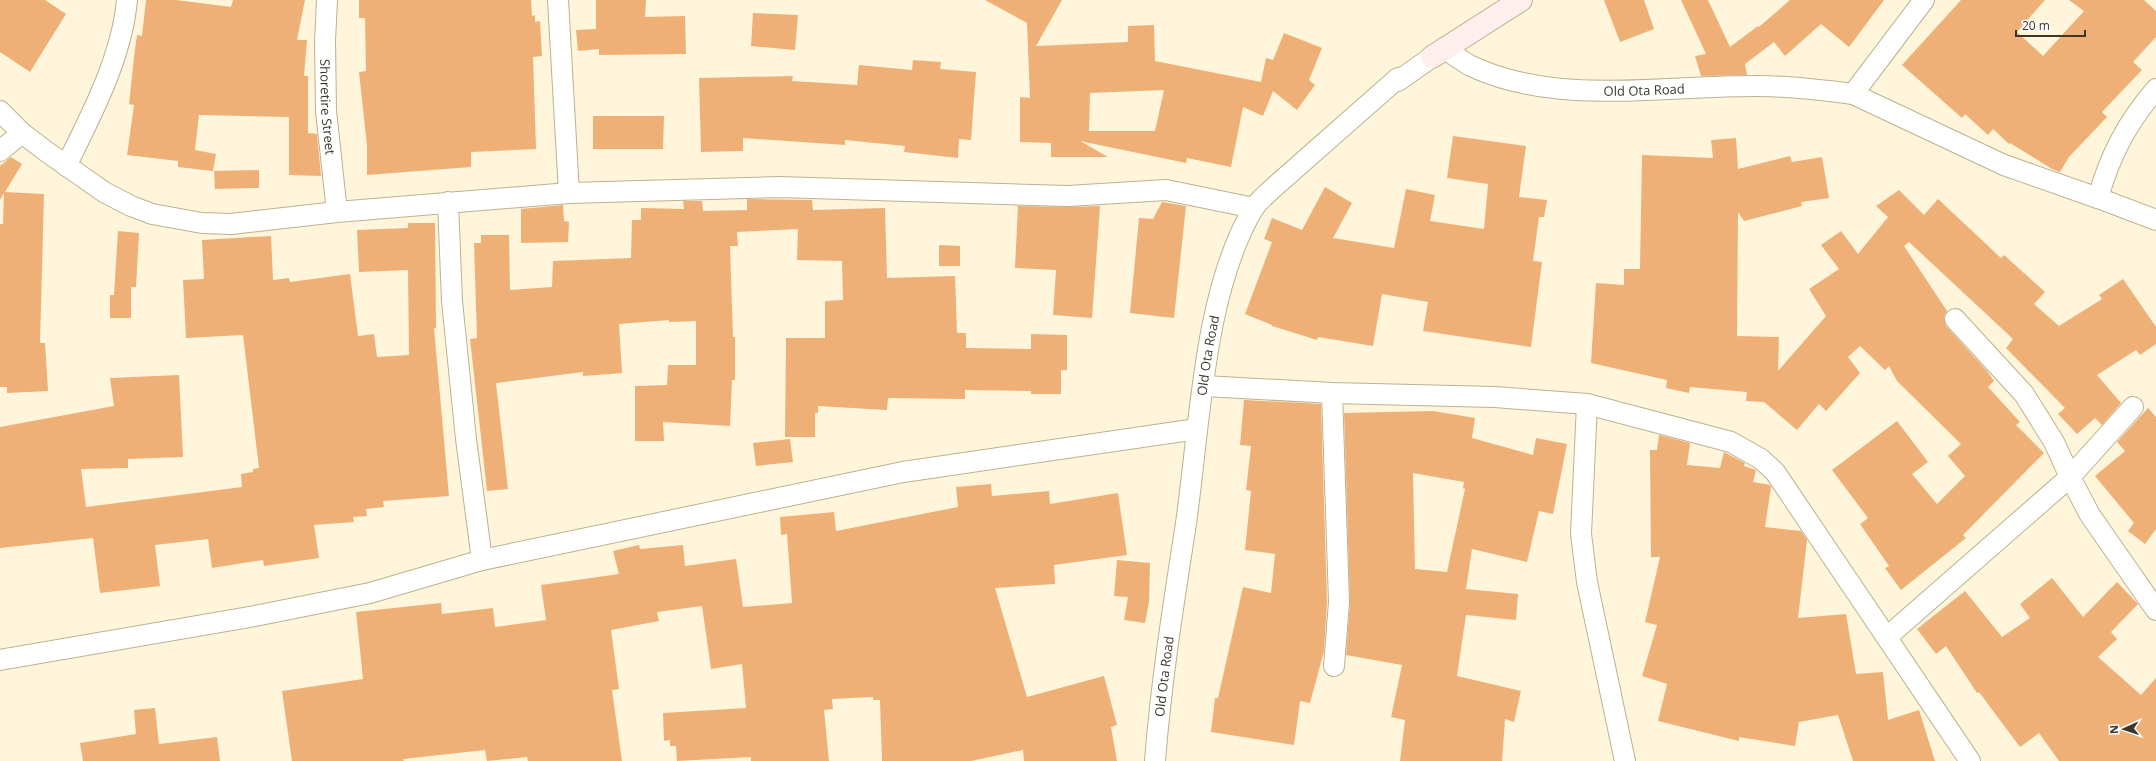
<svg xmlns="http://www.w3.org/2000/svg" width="2156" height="761" viewBox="0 0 2156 761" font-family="'Open Sans',sans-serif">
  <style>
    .building { fill: #efb077; fill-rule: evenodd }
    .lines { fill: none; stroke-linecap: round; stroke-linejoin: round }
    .street-casing { stroke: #bcb291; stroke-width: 22 }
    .secondary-casing { stroke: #bcb291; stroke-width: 24 }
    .street { stroke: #fff; stroke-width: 20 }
    .secondary { stroke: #feeeed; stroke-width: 22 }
    .labels { text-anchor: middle; stroke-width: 3; stroke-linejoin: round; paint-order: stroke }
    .street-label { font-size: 13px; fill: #3b372a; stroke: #fff }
  </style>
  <rect width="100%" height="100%" fill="#fef5da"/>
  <g class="building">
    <path d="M 0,0 L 45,0 L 66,14 L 30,72 L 0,52 Z"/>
    <path d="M 146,0 L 176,0 L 231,7 L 233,0 L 305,0 L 297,40 L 307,40 L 304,76 L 308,76 L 308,133 L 317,134 L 321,176 L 289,175 L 289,117 L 199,115 L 195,150 L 216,154 L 213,171 L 178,167 L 178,161 L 127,155 L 134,105 L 129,104 L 134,57 L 137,35 L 142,36 Z"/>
    <path d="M 359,0 L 531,0 L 532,16 L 535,15 L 535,22 L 540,21 L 542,56 L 533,57 L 536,149 L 471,152 L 471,167 L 367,175 L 367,146 L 359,72 L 366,71 L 365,18 L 359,18 Z"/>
    <path d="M 596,0 L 646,0 L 645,17 L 685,16 L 686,54 L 599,55 L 599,49 L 578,51 L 576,30 L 596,29 Z"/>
    <path d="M 985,0 L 1062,0 L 1036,46 L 1128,42 L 1128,26 L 1154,25 L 1155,61 L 1261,82 L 1266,58 L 1273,60 L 1284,33 L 1322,48 L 1309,80 L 1315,85 L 1297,110 L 1273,91 L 1263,116 L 1243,107 L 1231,167 L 1187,158 L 1186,163 L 1080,141 L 1108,157 L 1051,157 L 1051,143 L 1020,142 L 1020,97 L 1030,98 L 1027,23 ZM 1164,90 L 1155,131 L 1089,131 L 1090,93 Z"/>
    <path d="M 1604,0 L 1644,0 L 1654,29 L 1620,42 Z"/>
    <path d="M 1681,0 L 1708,0 L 1730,47 L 1758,26 L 1759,27 L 1790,0 L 1884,0 L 1849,47 L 1821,24 L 1785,56 L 1774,42 L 1745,64 L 1747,75 L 1701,76 L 1695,56 L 1706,54 Z"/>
    <path d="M 1961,0 L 2045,0 L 2017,32 L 2043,56 L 2084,11 L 2069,0 L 2144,0 L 2156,11 L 2156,37 L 2133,62 L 2142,70 L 2102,112 L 2107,117 L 2069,157 L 2060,172 L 2052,169 L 2010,143 L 2009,144 L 1993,129 L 1988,135 L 1965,114 L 1962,118 L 1902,65 Z"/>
    <path d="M 753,13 L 798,15 L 795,50 L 751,46 Z"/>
    <path d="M 913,60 L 941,62 L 940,69 L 976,72 L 971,140 L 959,139 L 958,158 L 904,152 L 905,146 L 845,140 L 845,145 L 743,138 L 743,151 L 701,152 L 699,78 L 793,76 L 792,81 L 857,85 L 859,65 L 912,70 Z"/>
    <path d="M 593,116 L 664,116 L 663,149 L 593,149 Z"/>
    <path d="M 1453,136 L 1526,146 L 1519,197 L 1547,200 L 1544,217 L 1539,217 L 1533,261 L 1542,262 L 1531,347 L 1423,331 L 1428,302 L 1382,294 L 1373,346 L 1318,337 L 1317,340 L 1272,326 L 1272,325 L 1245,314 L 1272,242 L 1264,239 L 1272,218 L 1302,230 L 1325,187 L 1352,203 L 1333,238 L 1394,248 L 1406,189 L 1435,195 L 1430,221 L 1484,229 L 1488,184 L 1447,178 Z"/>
    <path d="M 1736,138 L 1738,169 L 1790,156 L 1792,162 L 1822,157 L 1829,198 L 1801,202 L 1802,206 L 1744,221 L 1738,212 L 1737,336 L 1779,337 L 1778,371 L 1826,316 L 1809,289 L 1839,269 L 1821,245 L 1841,231 L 1858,254 L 1888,217 L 1876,206 L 1899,190 L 1924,215 L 1938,199 L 2001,258 L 2004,255 L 2045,292 L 2034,304 L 2059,326 L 2102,299 L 2099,295 L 2123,279 L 2156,327 L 2156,344 L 2140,355 L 2136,350 L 2097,375 L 2121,403 L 2102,425 L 2095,418 L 2077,434 L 2058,414 L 2065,408 L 2006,348 L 2013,339 L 1909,242 L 1904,246 L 1947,311 L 1944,316 L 1946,326 L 1987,371 L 1994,381 L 1988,387 L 2020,422 L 2016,425 L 2044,453 L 1963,535 L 1966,538 L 1901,590 L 1885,568 L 1889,566 L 1860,524 L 1868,518 L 1832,470 L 1897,421 L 1928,462 L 1912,474 L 1937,504 L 1965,476 L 1948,456 L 1961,444 L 1897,381 L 1889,366 L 1885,370 L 1860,346 L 1848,357 L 1860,373 L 1826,411 L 1819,404 L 1797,430 L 1764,402 L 1746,401 L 1747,392 L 1690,387 L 1689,393 L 1666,388 L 1667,380 L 1591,363 L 1596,283 L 1624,285 L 1624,269 L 1640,269 L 1642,155 L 1713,158 L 1711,140 Z"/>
    <path d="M 11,157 L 22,164 L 5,192 L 44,194 L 40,343 L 45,343 L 48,391 L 7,393 L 7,387 L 0,387 L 0,224 L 3,224 L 4,193 L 0,200 L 0,166 Z"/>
    <path d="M 259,170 L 259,188 L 215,189 L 214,171 Z"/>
    <path d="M 747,199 L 812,200 L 813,210 L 885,208 L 887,278 L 955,276 L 957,333 L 966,333 L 966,348 L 1031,349 L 1031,334 L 1067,335 L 1067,370 L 1061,370 L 1061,394 L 1031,394 L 1031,391 L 965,390 L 965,399 L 888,398 L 887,410 L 818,406 L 818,413 L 815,413 L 815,437 L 785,437 L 786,338 L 825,338 L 825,301 L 843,300 L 842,261 L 797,260 L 798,229 L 737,232 L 738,246 L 730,246 L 733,337 L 735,337 L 735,380 L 732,380 L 730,426 L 663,422 L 664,441 L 635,441 L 635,386 L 667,385 L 668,365 L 696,365 L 696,321 L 669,322 L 669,320 L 619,324 L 622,373 L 583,376 L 583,372 L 496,383 L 508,489 L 487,491 L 470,339 L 477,338 L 474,243 L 481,243 L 481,235 L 509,235 L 510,290 L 552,287 L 553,261 L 631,258 L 632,220 L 641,220 L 641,208 L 684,209 L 683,201 L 702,201 L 703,211 L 747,210 Z"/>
    <path d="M 1162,202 L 1186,206 L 1174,318 L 1130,313 L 1139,218 L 1153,219 Z"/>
    <path d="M 563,205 L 564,221 L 569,222 L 568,242 L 521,243 L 521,209 Z"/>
    <path d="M 1018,206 L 1068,207 L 1100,206 L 1092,318 L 1053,315 L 1056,270 L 1015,268 Z"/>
    <path d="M 408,223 L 435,223 L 436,328 L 434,328 L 449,496 L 383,501 L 384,507 L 366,509 L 367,516 L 353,517 L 354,522 L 314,525 L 319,558 L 264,566 L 263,560 L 212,568 L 208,539 L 155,545 L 160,586 L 100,593 L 93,538 L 0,548 L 0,427 L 114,406 L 110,378 L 179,375 L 183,457 L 128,459 L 128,468 L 81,469 L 86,507 L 242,487 L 241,474 L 253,472 L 253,469 L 259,468 L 243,335 L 186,338 L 183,280 L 204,279 L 202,240 L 271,236 L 273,280 L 289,278 L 290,282 L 350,274 L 358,336 L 374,334 L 377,357 L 409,355 L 408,270 L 359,272 L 357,230 L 408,228 Z"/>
    <path d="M 118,231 L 139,233 L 136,287 L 131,287 L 131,318 L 110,318 L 110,295 L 114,295 Z"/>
    <path d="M 939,245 L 960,246 L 960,266 L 939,266 Z"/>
    <path d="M 1244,400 L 1321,404 L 1327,602 L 1324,651 L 1310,703 L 1300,701 L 1294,745 L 1211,732 L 1215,698 L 1218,698 L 1243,587 L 1271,593 L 1275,554 L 1245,550 L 1251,491 L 1246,490 L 1251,446 L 1240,445 Z"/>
    <path d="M 2148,408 L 2156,417 L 2156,529 L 2145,544 L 2128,531 L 2134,523 L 2095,476 L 2125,451 L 2117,442 Z"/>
    <path d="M 1433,411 L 1475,418 L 1472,438 L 1533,455 L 1536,438 L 1567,444 L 1553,514 L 1539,511 L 1527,562 L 1472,549 L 1466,589 L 1518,594 L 1516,620 L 1466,615 L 1457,676 L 1521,691 L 1514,722 L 1505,719 L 1502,761 L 1400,761 L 1405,720 L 1391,717 L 1402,665 L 1346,655 L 1350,602 L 1344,413 ZM 1413,473 L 1464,482 L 1463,488 L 1465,489 L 1447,572 L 1415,569 Z"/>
    <path d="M 1659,435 L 1690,443 L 1687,465 L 1720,468 L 1724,452 L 1745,463 L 1744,466 L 1756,470 L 1753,482 L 1770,485 L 1771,487 L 1765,527 L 1801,531 L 1807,540 L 1798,618 L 1846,614 L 1856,674 L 1883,672 L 1888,720 L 1919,710 L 1935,761 L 1853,761 L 1838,715 L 1799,722 L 1795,746 L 1739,737 L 1739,741 L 1658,721 L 1667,684 L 1642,676 L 1657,625 L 1645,622 L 1660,557 L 1651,557 L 1650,450 L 1657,450 Z"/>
    <path d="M 790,439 L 793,462 L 756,466 L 753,443 Z"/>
    <path d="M 991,484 L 992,496 L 1049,491 L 1050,504 L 1118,493 L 1127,555 L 1054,565 L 1055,584 L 995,588 L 1027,697 L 1104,676 L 1117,725 L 1111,727 L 1117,761 L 1024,761 L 1023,750 L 971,761 L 882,761 L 880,700 L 873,700 L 873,697 L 832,699 L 833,709 L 824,710 L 829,761 L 751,761 L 751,757 L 677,761 L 676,746 L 670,746 L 670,740 L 664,741 L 663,713 L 746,708 L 742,664 L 711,669 L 702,606 L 657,612 L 659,621 L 611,630 L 619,689 L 612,690 L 622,761 L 528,761 L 527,757 L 487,761 L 485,750 L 403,759 L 404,761 L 292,761 L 282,691 L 363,679 L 356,612 L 441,603 L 442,614 L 493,608 L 495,627 L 546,620 L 541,585 L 619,574 L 613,551 L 639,545 L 640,549 L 683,545 L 685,566 L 736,559 L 743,607 L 792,603 L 787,534 L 781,535 L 780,517 L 834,512 L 836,531 L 958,507 L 956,487 Z"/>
    <path d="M 1117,560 L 1150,563 L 1149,602 L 1145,623 L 1124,620 L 1128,597 L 1114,596 Z"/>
    <path d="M 2052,578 L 2083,617 L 2117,582 L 2138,604 L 2111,632 L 2117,639 L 2098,657 L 2141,695 L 2156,678 L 2156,761 L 2059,761 L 2039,733 L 2020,747 L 1979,692 L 1977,693 L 1946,646 L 1936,654 L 1917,629 L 1965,591 L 2002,637 L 2030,618 L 2020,604 Z"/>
    <path d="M 155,708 L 159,744 L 217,737 L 220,761 L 83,761 L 80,743 L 136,734 L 134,710 Z"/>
  </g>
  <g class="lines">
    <defs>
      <g id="street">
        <path id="s1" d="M 327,0 L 325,41 L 326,111 L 337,212"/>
        <path d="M 558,0 L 569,193"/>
        <path d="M 1924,0 L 1853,94 L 2004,165 L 2098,198"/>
        <path id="s2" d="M 1444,48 C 1452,54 1461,60 1469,65 C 1555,107 1667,85 1759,86 C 1790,86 1822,90 1853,94"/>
        <path d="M 2156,89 C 2127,123 2110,155 2098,198 L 2156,220"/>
        <path d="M 0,111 L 22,133 L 47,152 L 104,192 L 131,206 L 152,214 L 202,223 L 231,224 L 337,212 L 569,193 L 779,187 L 1068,196 L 1166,190 L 1254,208"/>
        <path d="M 0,151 L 22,133"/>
        <path d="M 66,166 C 91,116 122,57 127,0"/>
        <path d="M 448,202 L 452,301 L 466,439 L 482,560"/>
        <path d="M 1955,319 L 2024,394 L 2054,442 L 2070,477 L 2090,515 L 2156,610"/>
        <path d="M 1204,386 L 1332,393 L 1495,397 L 1587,404 L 1731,442 L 1761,459 L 1775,472 L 1970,761"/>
        <path d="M 1332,393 L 1339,602 L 1334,666"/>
        <path d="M 1587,404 L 1581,534 L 1587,582 L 1625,761"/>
        <path d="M 1887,637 L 2070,477 L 2133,407"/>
        <path d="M 0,660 L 255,616 L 370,593 L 482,560 L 903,472 L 1197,429"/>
        <path id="s3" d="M 1155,761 C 1161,683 1173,607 1185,530 C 1200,431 1202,296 1253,209 C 1258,201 1266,195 1272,189 L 1398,78 L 1398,81 L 1432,57"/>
      </g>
      <path id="secondary" d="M 1432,57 L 1521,0"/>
    </defs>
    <use href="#street" class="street-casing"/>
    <use href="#secondary" class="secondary-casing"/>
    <use href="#street" class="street"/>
    <use href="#secondary" class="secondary"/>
  </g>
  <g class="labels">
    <g class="street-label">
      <text dy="5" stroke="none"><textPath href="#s2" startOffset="209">Old Ota Road</textPath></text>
      <text dy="5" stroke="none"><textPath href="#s1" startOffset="107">Shoretire Street</textPath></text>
      <text dy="5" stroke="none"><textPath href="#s3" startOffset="409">Old Ota Road</textPath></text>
      <text dy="5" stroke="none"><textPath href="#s3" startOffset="85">Old Ota Road</textPath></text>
    </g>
  </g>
  <g transform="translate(2124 729) rotate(267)" stroke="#ffffff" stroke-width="3" paint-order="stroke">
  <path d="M0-3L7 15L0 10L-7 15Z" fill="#3b372a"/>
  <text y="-6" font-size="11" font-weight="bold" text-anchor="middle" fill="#3b372a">N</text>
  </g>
  <path d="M2016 30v6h69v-6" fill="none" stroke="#3b372a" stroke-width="2"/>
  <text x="2022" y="30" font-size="12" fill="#3b372a" stroke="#ffffff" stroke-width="3" paint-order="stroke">20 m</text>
</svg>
